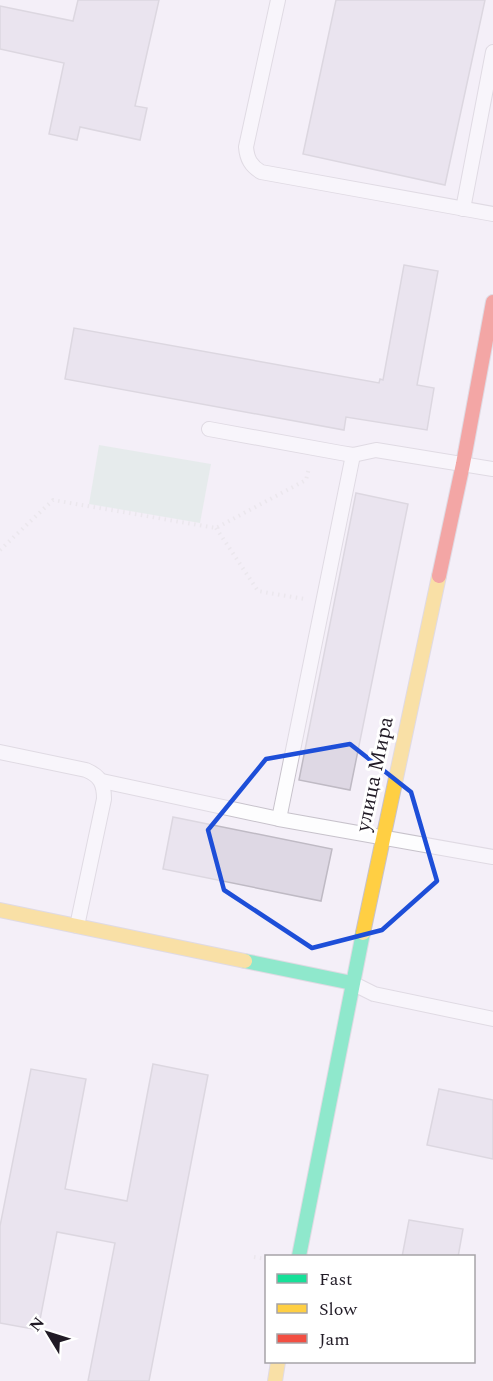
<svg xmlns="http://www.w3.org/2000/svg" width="493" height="1381" viewBox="0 0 493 1381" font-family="Spectral,serif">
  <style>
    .green { fill: #d6e7de }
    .building { fill: #ded8e4; stroke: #bfbac4; stroke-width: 1.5 }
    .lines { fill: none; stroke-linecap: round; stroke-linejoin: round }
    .lane-casing { stroke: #c7c2cb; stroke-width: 16 }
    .fast-casing { stroke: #c7c2cb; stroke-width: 16 }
    .slow-casing { stroke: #c7c2cb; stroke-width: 16 }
    .jam-casing { stroke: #c7c2cb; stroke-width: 16 }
    .path { stroke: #e0dee1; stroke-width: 4; stroke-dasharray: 1.5 4.5; stroke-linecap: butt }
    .lane { stroke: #fdfdfe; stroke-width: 14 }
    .fast { stroke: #16e098; stroke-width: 14 }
    .slow { stroke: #ffcf43; stroke-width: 14 }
    .jam { stroke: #f24e42; stroke-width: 14 }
    .marked { fill: none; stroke: #1d4ed8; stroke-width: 4.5; stroke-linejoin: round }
    .labels { text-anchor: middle; stroke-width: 6; stroke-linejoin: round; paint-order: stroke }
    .street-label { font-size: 21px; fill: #211b26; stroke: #fff }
  </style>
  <rect width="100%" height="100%" fill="#f4eff8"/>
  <path class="green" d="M 99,445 L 211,464 L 200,523 L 89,504 Z"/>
  <g class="building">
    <path d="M 78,0 L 159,0 L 135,106 L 147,108 L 140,140 L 80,127 L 77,140 L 49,134 L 64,63 L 0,49 L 0,6 L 73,21 Z"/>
    <path d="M 336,0 L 485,0 L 445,185 L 303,154 Z"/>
    <path d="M 404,265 L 438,271 L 417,385 L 434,388 L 427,430 L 346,417 L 344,430 L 65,379 L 74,328 L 379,383 L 380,379 L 383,380 Z"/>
    <path d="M 356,493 L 408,504 L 350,790 L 299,780 Z"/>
    <path d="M 173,817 L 332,849 L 321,901 L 163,869 Z"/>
    <path d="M 153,1064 L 208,1075 L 149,1381 L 88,1381 L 115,1243 L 57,1232 L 38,1330 L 0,1323 L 0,1226 L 31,1069 L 86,1079 L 65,1189 L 127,1201 Z"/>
    <path d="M 439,1089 L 493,1100 L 493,1159 L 427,1145 Z"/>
    <path d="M 409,1220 L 463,1229 L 458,1257 L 402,1257 Z"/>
  </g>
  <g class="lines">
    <defs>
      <g id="lane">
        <path d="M 278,0 L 246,147 C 247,159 251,166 261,172 L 493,214"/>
        <path d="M 463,209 L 493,52"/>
        <path d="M 209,429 L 341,453 L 353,455 L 376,450 L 493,469"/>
        <path d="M 0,752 L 86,770 C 100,776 104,783 104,799 L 77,926"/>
        <path d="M 102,781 L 279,819 L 493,857"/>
        <path d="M 279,819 L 353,455"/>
        <path d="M 352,983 L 374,994 L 493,1019"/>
      </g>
      <g id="fast">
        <path d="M 245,961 L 352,983"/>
        <path d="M 299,1256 L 363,933"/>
      </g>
      <g id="slow">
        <path d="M 0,910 L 245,961"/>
        <path d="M 363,933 L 439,576"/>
        <path d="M 275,1381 L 278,1362"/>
      </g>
      <path id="jam" d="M 439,576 L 463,464 L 493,302"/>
    </defs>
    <use href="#lane" class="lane-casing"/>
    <use href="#fast" class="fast-casing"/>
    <use href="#slow" class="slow-casing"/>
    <use href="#jam" class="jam-casing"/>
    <g class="path">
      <path d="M 216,528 L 258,591 L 304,599"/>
      <path d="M 0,550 L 53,500 L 216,528 L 306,480 L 309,468"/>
      <path d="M 254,1257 L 266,1259"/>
    </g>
    <use href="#lane" class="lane"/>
    <use href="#fast" class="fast"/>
    <use href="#slow" class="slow"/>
    <use href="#jam" class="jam"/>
  </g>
  <path d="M0 0H493V1381H0ZM 350,744 L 411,792 L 437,881 L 382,930 L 312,948 L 224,890 L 208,830 L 266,759 Z" fill="#f4eff8" fill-opacity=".55" fill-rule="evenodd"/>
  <path class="marked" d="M 350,744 L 411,792 L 437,881 L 382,930 L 312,948 L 224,890 L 208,830 L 266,759 Z"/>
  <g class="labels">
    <g class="street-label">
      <text transform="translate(374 774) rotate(-78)" y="7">улица Мира</text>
    </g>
  </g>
  <rect x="265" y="1255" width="210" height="108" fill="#ffffff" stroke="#a6a4a8" stroke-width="1.5"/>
  <rect x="277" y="1274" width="30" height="9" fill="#16e098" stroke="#a6a4a8" stroke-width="1.5"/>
  <text x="319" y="1285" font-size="18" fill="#211b26">Fast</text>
  <rect x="277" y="1304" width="30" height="9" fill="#ffcf43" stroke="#a6a4a8" stroke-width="1.5"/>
  <text x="319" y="1315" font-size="18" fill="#211b26">Slow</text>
  <rect x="277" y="1334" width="30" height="9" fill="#f24e42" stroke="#a6a4a8" stroke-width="1.5"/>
  <text x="319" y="1345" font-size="18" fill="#211b26">Jam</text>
  <g transform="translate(48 1333) rotate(308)" stroke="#ffffff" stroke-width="4.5" paint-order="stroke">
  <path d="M0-4.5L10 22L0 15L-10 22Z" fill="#211b26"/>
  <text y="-9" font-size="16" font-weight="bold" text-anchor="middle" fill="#211b26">N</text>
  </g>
</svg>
